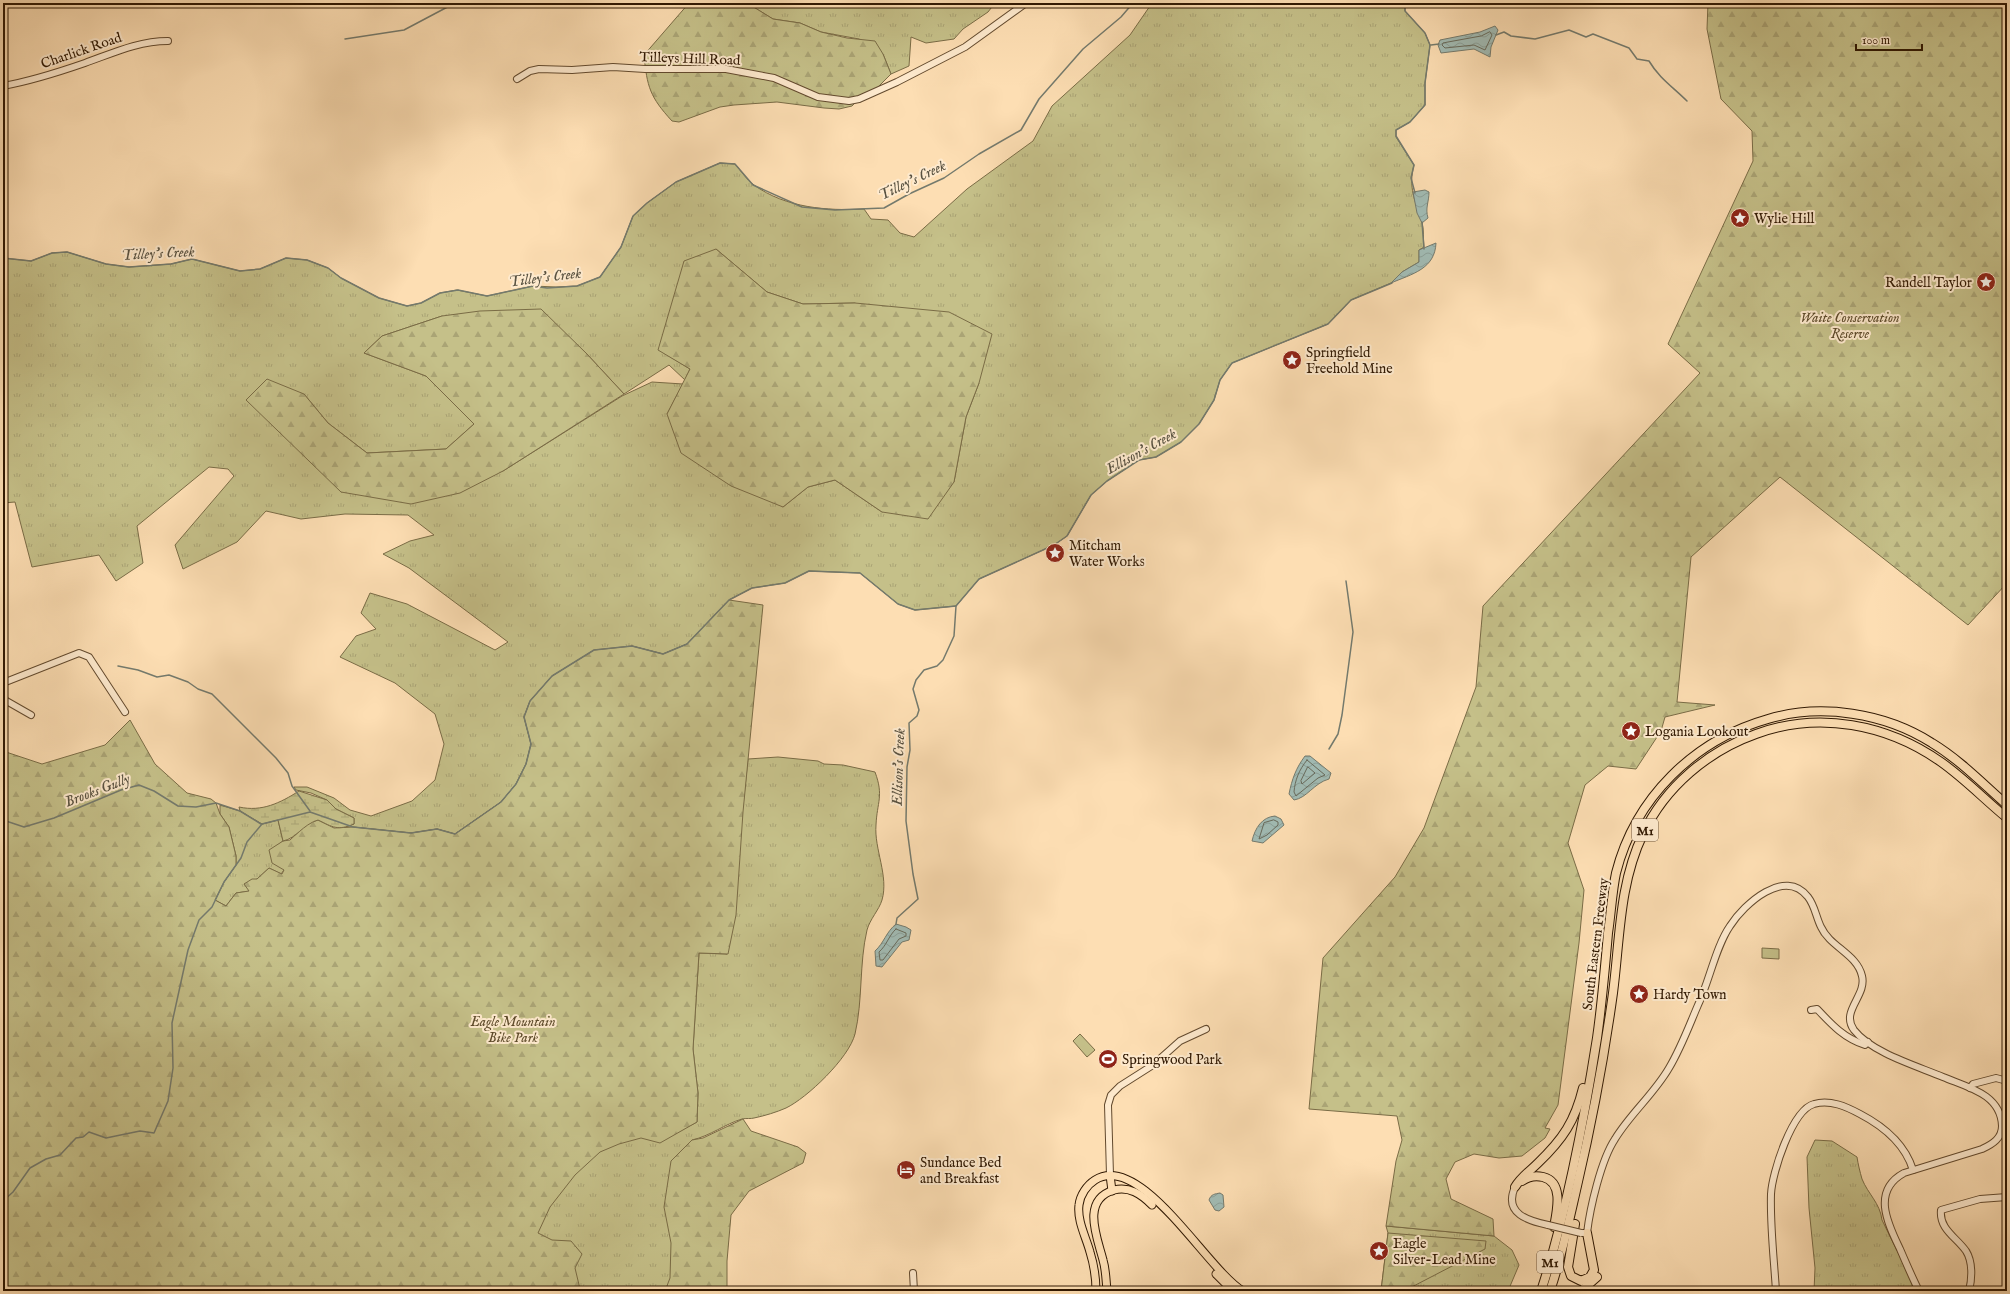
<svg xmlns="http://www.w3.org/2000/svg" width="2010" height="1294" viewBox="0 0 2010 1294" font-family="'IM FELL English',serif">
  <style>
    .grass { fill: url(#grass-tufts); stroke: #7a6c46; fill-rule: evenodd }
    .forest { fill: url(#forest-firs); stroke: #7a6c46 }
    .wetland { fill: url(#wetland-marsh); stroke: #7a6c46 }
    .pitch { fill: #c5c089; stroke: #7a6c46 }
    .water { fill: url(#water-waves); stroke: #747a6d }
    .lines { fill: none; stroke-linecap: round; stroke-linejoin: round }
    .shore { stroke: #686a5b; stroke-width: 1 }
    .stream { stroke: #747a6d; stroke-width: 1.5 }
    .minor-casing { stroke: #634a2e; stroke-width: 8 }
    .major-casing { stroke: #301802; stroke-width: 9 }
    .highway-casing { stroke: #301802; stroke-width: 10 }
    .minor { stroke: #feeace; stroke-width: 6 }
    .major { stroke: #fddeb3; stroke-width: 7 }
    .highway { stroke: #fddeb3; stroke-width: 8 }
    .minor-bridge-casing { stroke: #634a2e; stroke-width: 8; stroke-linecap: butt }
    .minor-bridge { stroke: #feeace; stroke-width: 6 }
    .labels { text-anchor: middle; stroke-width: 4; stroke-linejoin: round; paint-order: stroke }
    .shield { fill: #feeace; stroke: #6e573f; stroke-width: 1 }
    .shield-label { font-size: 13px; font-weight: bold; fill: #301802 }
    .street-label { font-size: 14px; fill: #301802; stroke: #feeace }
    .poi-label { font-size: 14px; fill: #301802; stroke: #feeace; text-anchor: start }
    .park-label { font-size: 14px; font-style: italic; fill: #5d4a2a; stroke: #feeace }
    .water-label { font-size: 15px; font-style: italic; fill: #585140; stroke: #feeace }
  </style>
  <defs>
    <pattern id="grass-tufts" width="24" height="20" patternUnits="userSpaceOnUse"><rect width="24" height="20" fill="#c5c089"/><path d="M3 7l-1-3M5 7V3M7 7l1-3M15 17l-1-3M17 17v-4M19 17l1-3" fill="none" stroke="#aaa475"/></pattern>
    <pattern id="forest-firs" width="22" height="20" patternUnits="userSpaceOnUse"><rect width="22" height="20" fill="#c5c089"/><path d="M5 1l3.5 6h-7zM16 11l3.5 6h-7z" fill="#aaa475"/></pattern>
    <pattern id="wetland-marsh" width="20" height="14" patternUnits="userSpaceOnUse"><rect width="20" height="14" fill="#c5c089"/><path d="M1 5h8M5 5V1M11 12h8M15 12V8" fill="none" stroke="#aaa475"/></pattern>
    <pattern id="water-waves" width="16" height="10" patternUnits="userSpaceOnUse"><rect width="16" height="10" fill="#a1bbb4"/><path d="M0 5q4-4 8 0t8 0" fill="none" stroke="#8ba099"/></pattern>
  </defs>
  <rect width="100%" height="100%" fill="#fddeb3"/>
  <filter id="stains"><feTurbulence type="fractalNoise" baseFrequency=".005" numOctaves="4"/><feColorMatrix values="0 0 0 0 .2 0 0 0 0 .09 0 0 0 0 .02 0 0 0 .5 -.17"/></filter>
  <radialGradient id="worn" r=".72"><stop offset=".6" stop-color="#630" stop-opacity="0"/><stop offset="1" stop-color="#630" stop-opacity=".3"/></radialGradient>
  <g class="grass">
    <path d="M 747,3 L 995,3 L 988,12 L 963,29 L 954,39 L 926,43 L 911,37 L 909,66 L 891,74 L 883,54 L 859,39 L 821,32 L 800,23 L 773,19 Z"/>
    <path d="M 1152,3 L 1405,3 L 1405,11 L 1425,33 L 1430,45 L 1425,83 L 1425,105 L 1410,122 L 1396,130 L 1396,137 L 1414,165 C 1408,187 1415,201 1422,222 C 1424,229 1423,239 1424,247 L 1419,250 L 1419,262 L 1402,272 L 1391,283 L 1351,300 L 1328,324 L 1232,363 L 1220,380 L 1214,400 L 1199,424 L 1181,442 L 1156,457 L 1139,460 L 1107,481 L 1091,495 L 1067,536 L 1054,545 L 979,579 L 956,606 L 915,610 L 898,604 L 860,573 L 809,571 L 785,583 L 752,588 L 729,600 L 687,644 L 663,654 L 632,646 L 552,676 L 530,701 L 524,717 L 531,744 L 526,764 L 516,784 L 501,802 L 455,834 L 437,829 L 411,833 L 353,827 L 343,828 L 354,824 L 354,818 L 336,809 L 327,800 L 311,793 L 296,790 L 294,787 L 307,787 L 334,798 L 350,810 L 371,816 L 412,801 L 435,780 L 444,744 L 435,714 L 395,683 L 340,657 L 356,636 L 376,629 L 361,613 L 370,593 L 407,604 L 495,650 L 508,642 L 409,568 L 383,554 L 410,541 L 434,535 L 408,515 L 345,514 L 301,519 L 266,511 L 237,542 L 183,569 L 175,545 L 234,476 L 228,469 L 209,467 L 137,526 L 143,563 L 116,581 L 99,555 L 32,567 L 15,502 L 3,503 L 3,258 L 31,261 L 52,253 L 67,252 L 106,264 L 129,267 L 171,264 L 192,259 L 240,271 L 260,269 L 286,258 L 307,260 L 328,268 L 341,278 L 379,298 L 407,306 L 421,303 L 440,293 L 457,290 L 487,296 L 533,286 L 556,287 L 577,286 L 600,277 L 621,247 L 633,216 L 647,203 L 676,182 L 720,163 L 735,164 C 741,171 747,180 754,185 C 786,208 827,211 864,209 L 871,219 L 888,220 L 900,233 L 914,237 L 967,189 L 1033,141 L 1052,106 L 1130,35 ZM 716,249 L 767,292 L 803,304 L 855,303 L 979,383 L 966,417 L 954,482 L 882,512 L 835,480 L 808,487 L 783,507 L 667,414 L 683,384 L 652,382 L 622,396 L 503,471 L 341,492 L 304,394 L 328,423 L 367,453 L 446,449 L 474,424 L 426,376 L 364,353 L 382,336 L 442,316 L 586,353 L 624,394 L 669,365 L 685,380 L 690,369 L 659,350 Z"/>
    <path d="M 778,757 L 818,761 L 824,764 L 843,765 L 875,772 C 884,796 877,802 876,825 C 874,849 889,876 882,900 C 879,910 870,919 867,930 C 859,964 863,1000 855,1034 C 849,1058 807,1098 786,1108 C 777,1112 764,1116 754,1118 C 751,1119 746,1118 742,1119 C 725,1124 710,1136 692,1140 L 701,1291 L 3,1291 L 743,806 L 748,759 ZM 694,946 L 727,954 L 699,953 L 693,1049 L 698,1093 L 697,1122 L 676,1133 Z"/>
    <path d="M 220,805 L 240,811 L 262,824 L 278,820 L 283,841 L 270,851 L 284,870 L 281,874 L 269,868 L 257,879 L 244,884 L 250,891 L 236,893 L 226,906 L 215,900 L 224,882 L 236,865 L 236,856 L 229,827 L 220,814 Z"/>
    <path d="M 1815,1140 L 1832,1141 L 1857,1157 C 1858,1164 1860,1172 1862,1179 C 1868,1194 1880,1203 1882,1220 L 1909,1275 L 1914,1291 L 1814,1291 L 1815,1268 L 1809,1208 L 1807,1157 Z"/>
    <path d="M 1386,1226 L 1494,1236 L 1512,1250 L 1519,1265 L 1508,1291 L 1381,1291 L 1388,1233 Z"/>
  </g>
  <g class="forest">
    <path d="M 689,3 L 747,3 L 773,19 L 800,23 L 821,32 L 847,38 L 875,41 L 883,54 L 891,74 L 871,94 L 859,99 L 852,106 L 839,109 L 824,108 L 777,102 L 734,105 L 720,107 L 679,122 L 672,121 C 650,97 647,87 644,55 Z"/>
    <path d="M 1708,3 L 2007,3 L 2007,583 L 1968,625 L 1780,477 L 1691,557 L 1677,702 L 1715,705 L 1665,717 L 1661,731 L 1636,769 L 1608,766 L 1585,785 L 1568,843 L 1584,890 L 1579,943 L 1558,1105 L 1545,1128 L 1550,1129 L 1545,1138 L 1522,1156 L 1499,1158 L 1474,1154 L 1455,1162 L 1446,1179 L 1451,1199 L 1493,1219 L 1494,1236 L 1386,1226 L 1396,1161 L 1402,1140 L 1397,1116 L 1309,1109 L 1323,958 L 1395,877 L 1424,828 L 1476,687 L 1483,606 L 1700,373 L 1668,344 L 1753,161 L 1752,131 L 1721,99 L 1707,29 Z"/>
    <path d="M 716,249 L 767,292 L 803,304 L 855,303 L 949,312 L 992,334 L 979,383 L 966,417 L 954,482 L 928,519 L 882,512 L 835,480 L 808,487 L 783,507 L 731,486 L 681,453 L 667,414 L 690,369 L 658,350 L 684,261 Z"/>
    <path d="M 541,309 L 586,353 L 624,394 L 503,471 L 460,493 L 411,504 L 341,492 L 246,400 L 267,379 L 304,394 L 328,423 L 367,453 L 446,449 L 474,424 L 426,376 L 364,353 L 382,336 L 442,316 L 480,311 Z"/>
    <path d="M 729,600 L 763,605 L 743,812 L 736,915 L 728,954 L 699,953 L 693,1049 L 698,1093 L 697,1122 L 660,1143 L 641,1138 L 619,1144 L 600,1152 L 575,1175 L 550,1207 L 538,1233 L 552,1240 L 571,1241 L 582,1254 L 575,1268 L 580,1289 L 598,1287 L 601,1291 L 3,1291 L 3,751 L 42,764 L 105,745 L 130,720 L 155,764 L 187,793 L 211,799 L 216,803 L 220,814 L 229,827 L 236,856 L 236,865 L 224,882 L 215,900 L 226,906 L 236,893 L 249,891 L 244,884 L 252,879 L 257,879 L 269,868 L 282,874 L 284,870 L 272,863 L 269,850 L 283,841 L 290,840 L 308,823 L 318,820 L 334,828 L 353,827 L 411,833 L 437,829 L 455,834 L 501,802 L 516,784 L 526,764 L 531,744 L 524,717 L 530,701 L 552,676 L 594,650 L 632,646 L 663,654 L 687,644 Z"/>
    <path d="M 743,1119 L 751,1131 L 798,1147 L 806,1153 L 803,1163 L 749,1191 L 731,1215 L 727,1261 L 727,1291 L 665,1291 L 670,1278 L 671,1243 L 664,1207 L 671,1161 L 692,1140 L 703,1138 Z"/>
    <path d="M 1388,1233 L 1486,1241 L 1485,1249 L 1404,1291 L 1381,1291 Z"/>
  </g>
  <path class="wetland" d="M 299,791 L 327,800 L 336,809 L 354,818 L 354,824 C 337,831 333,827 318,820 C 302,825 297,838 283,841 L 278,820 L 262,824 L 240,811 L 239,807 C 262,812 280,803 299,791 Z"/>
  <g class="pitch">
    <path d="M 1762,948 L 1779,949 L 1779,959 L 1762,958 Z"/>
    <path d="M 1080,1034 L 1095,1050 L 1087,1057 L 1073,1041 Z"/>
  </g>
  <g class="water">
    <path d="M 1495,26 L 1498,30 L 1491,47 L 1490,57 L 1474,49 L 1441,53 L 1438,45 L 1440,40 L 1480,32 Z"/>
    <path d="M 1425,190 L 1429,192 C 1429,202 1425,208 1428,218 L 1422,223 L 1417,213 L 1413,192 Z"/>
    <path d="M 1436,243 C 1435,269 1412,274 1391,283 L 1402,272 L 1419,262 L 1419,250 Z"/>
    <path d="M 1305,756 L 1310,756 L 1331,773 L 1329,779 C 1314,783 1307,798 1294,800 L 1289,794 C 1292,779 1296,768 1305,756 Z"/>
    <path d="M 1275,816 L 1281,819 L 1284,825 L 1263,843 L 1252,841 C 1255,828 1262,817 1275,816 Z"/>
    <path d="M 896,924 L 906,927 L 911,930 L 909,940 L 902,942 L 882,967 L 876,966 L 875,951 C 884,943 886,932 896,924 Z"/>
    <path d="M 1220,1193 L 1223,1195 L 1224,1207 L 1219,1211 L 1215,1210 L 1209,1200 C 1211,1194 1215,1194 1220,1193 Z"/>
  </g>
  <g class="lines">
    <g class="shore">
      <path d="M 1490,32 L 1492,35 L 1485,50 L 1474,45 L 1445,48 L 1442,45 L 1443,43 L 1448,42 L 1481,36 Z"/>
      <path d="M 1307,760 L 1325,775 L 1318,778 L 1296,796 L 1294,792 C 1295,780 1299,770 1307,760 Z"/>
      <path d="M 1308,767 L 1315,773 L 1302,784 L 1301,781 Z"/>
      <path d="M 1274,820 L 1278,822 L 1278,825 L 1267,835 L 1259,839 L 1264,823 Z"/>
      <path d="M 896,929 L 906,933 L 906,936 L 899,939 L 883,960 L 880,960 L 879,952 C 887,945 889,935 896,929 Z"/>
    </g>
    <g class="stream">
      <path d="M 1405,3 L 1405,11 L 1425,33 L 1430,45 L 1425,83 L 1425,105 L 1410,122 L 1396,130 L 1396,136 L 1414,165 L 1411,178 L 1415,193"/>
      <path d="M 1496,35 L 1504,32 L 1511,36 L 1535,39 L 1569,30 L 1586,37 L 1593,34 L 1629,48 L 1637,59 L 1649,61 C 1659,78 1673,87 1687,101"/>
      <path d="M 345,39 L 404,30 L 455,3"/>
      <path d="M 1431,45 L 1439,44"/>
      <path d="M 1422,222 L 1424,249"/>
      <path d="M 3,258 L 31,261 L 52,253 L 67,252 L 106,264 L 129,267 L 171,264 L 192,259 L 240,271 L 260,269 L 286,258 L 307,260 L 328,268 L 341,278 L 379,298 L 407,306 L 421,303 L 440,293 L 458,290 L 487,296 L 533,286 L 547,288 L 577,286 L 600,277 L 621,247 L 633,216 L 647,203 L 676,182 L 720,163 L 735,164 L 753,185 L 802,207 L 835,210 L 884,208 L 909,194 L 944,178 L 979,154 L 1021,130 L 1039,99 L 1083,49 L 1121,17 L 1133,3"/>
      <path d="M 118,666 L 138,670 L 157,677 L 169,675 L 188,682 L 198,689 L 212,694 L 276,758 L 288,773 L 292,786 L 310,811"/>
      <path d="M 1329,749 L 1338,734 L 1342,715 L 1353,632 L 1346,581"/>
      <path d="M 3,820 L 24,827 L 54,818 L 121,790 L 139,785 L 154,791 L 178,806 L 196,807 L 216,803 L 240,811 L 261,824"/>
      <path d="M 896,924 L 897,918 L 918,899 L 913,874 L 906,821 L 907,767 L 910,750 L 909,723 L 917,716 L 919,710 L 913,689 L 916,680 L 924,670 L 937,666 L 943,660 L 954,636 L 956,606 L 979,579 L 1054,545 L 1067,536 L 1091,495 L 1107,481 L 1139,460 L 1156,457 L 1181,442 L 1199,424 L 1214,400 L 1220,380 L 1232,363 L 1328,324 L 1351,300 L 1392,283"/>
      <path d="M 3,1201 L 13,1192 L 30,1168 L 46,1159 L 60,1155 L 76,1138 L 83,1137 L 89,1132 L 106,1138 L 140,1131 L 154,1133 L 168,1101 L 173,1068 L 172,1023 L 188,950 L 199,920 L 212,907 L 224,882 L 241,858 L 247,842 L 262,824 L 310,812 L 353,827 L 411,833 L 437,829 L 455,834 L 501,802 L 516,784 L 526,764 L 531,744 L 524,717 L 530,701 L 552,676 L 594,650 L 632,646 L 663,654 L 687,644 L 729,600 L 752,588 L 785,583 L 809,571 L 860,573 L 898,604 L 915,610 L 956,606"/>
    </g>
    <defs>
      <g id="minor">
        <path d="M 517,79 L 530,71 L 539,69 L 572,70 L 613,67 L 645,69 L 726,69 L 774,78 L 818,97 L 849,101 L 859,99 L 897,82 L 965,47 L 1026,3"/>
        <path d="M 3,86 C 31,81 59,72 85,63 C 113,53 138,41 168,41"/>
        <path d="M 3,683 L 79,653 L 89,657 L 125,712"/>
        <path d="M 3,699 L 31,715"/>
        <path d="M 1811,1010 L 1817,1009 C 1832,1025 1844,1038 1865,1045 L 1868,1042"/>
        <path d="M 1970,1088 L 1973,1084 L 1996,1078 L 2007,1081"/>
        <path d="M 1110,1175 L 1108,1105 L 1111,1095 L 1120,1086 L 1153,1065 L 1180,1041 L 1206,1029"/>
        <path d="M 1515,1187 C 1503,1214 1529,1221 1548,1225"/>
        <path d="M 1583,1233 L 1587,1233 C 1590,1208 1601,1160 1615,1139 C 1630,1114 1654,1094 1669,1068 C 1681,1048 1689,1026 1698,1005 C 1709,982 1716,946 1730,926 C 1744,904 1785,867 1808,897 C 1815,906 1816,917 1821,927 C 1830,947 1857,954 1862,976 C 1867,996 1840,1011 1854,1030 C 1872,1053 1917,1066 1943,1077 C 1967,1087 2001,1094 2002,1126 C 2002,1138 1993,1144 1982,1149 L 1904,1173 C 1871,1191 1888,1224 1900,1249 C 1906,1263 1912,1277 1919,1291"/>
        <path d="M 913,1273 L 914,1291"/>
        <path d="M 1776,1291 C 1774,1259 1770,1226 1771,1194 C 1772,1173 1792,1110 1814,1104 C 1830,1099 1847,1107 1860,1114 C 1883,1126 1905,1144 1913,1170"/>
        <path d="M 1969,1291 C 1972,1279 1973,1262 1966,1251 C 1956,1237 1939,1229 1941,1210 L 1980,1199 L 2007,1197"/>
      </g>
      <g id="major">
        <path d="M 1110,1175 L 1112,1191"/>
        <path d="M 1216,1274 L 1233,1291"/>
        <path d="M 1096,1291 C 1096,1278 1094,1265 1090,1252 C 1086,1237 1077,1221 1079,1205 C 1080,1195 1087,1185 1095,1180 C 1141,1151 1208,1271 1243,1291"/>
        <path d="M 1107,1291 C 1106,1281 1106,1270 1103,1260 C 1098,1239 1080,1200 1114,1190 C 1129,1186 1141,1194 1152,1205"/>
      </g>
      <g id="highway">
        <path d="M 1522,1181 C 1529,1176 1535,1175 1543,1177 C 1564,1182 1557,1211 1554,1227"/>
        <path d="M 1515,1187 C 1521,1177 1530,1171 1538,1163 C 1563,1139 1575,1121 1583,1088"/>
        <path d="M 1575,1224 L 1568,1267 L 1571,1276 L 1581,1281 L 1590,1277 L 1594,1270 L 1587,1233"/>
        <path d="M 1541,1291 C 1567,1213 1584,1120 1597,1038 C 1602,1003 1605,968 1608,933 C 1611,913 1612,892 1616,873 C 1635,798 1694,740 1768,719 C 1821,703 1885,713 1932,743 C 1960,760 1983,784 2007,805"/>
        <path d="M 1550,1291 C 1562,1256 1569,1221 1577,1186 C 1592,1122 1604,1058 1613,993 C 1620,939 1619,884 1643,834 C 1665,787 1708,751 1756,734 C 1819,711 1887,724 1941,762 C 1965,779 1985,800 2007,818"/>
        <path d="M 1581,1291 L 1597,1277"/>
      </g>
    </defs>
    <use href="#minor" class="minor-casing"/>
    <use href="#major" class="major-casing"/>
    <use href="#highway" class="highway-casing"/>
    <use href="#minor" class="minor"/>
    <use href="#major" class="major"/>
    <use href="#highway" class="highway"/>
    <defs>
      <path id="minor-bridge" d="M 1548,1225 L 1581,1233"/>
    </defs>
    <use href="#minor-bridge" class="minor-bridge-casing"/>
    <use href="#minor-bridge" class="minor-bridge"/>
  </g>
  <defs>
    <symbol id="sight-disc" viewBox="-11 -11 22 22"><circle r="9.5" fill="#8f2418" stroke="#feeace"/><path d="M0-6L1.8-2.2L6-1.7L2.9 1.2L3.7 5.4L0 3.3L-3.7 5.4L-2.9 1.2L-6-1.7L-1.8-2.2Z" fill="#fff"/></symbol>
    <symbol id="stadium-disc" viewBox="-11 -11 22 22"><circle r="9.5" fill="#8f2418" stroke="#feeace"/><path d="M0-5a6.5 5 0 1 0 0 10a6.5 5 0 1 0 0-10ZM-3.5-1.8h7v3.6h-7Z" fill="#fff"/></symbol>
    <symbol id="hotel-disc" viewBox="-11 -11 22 22"><circle r="9.5" fill="#8f2418" stroke="#feeace"/><path d="M-6-4.5h1.5V1H6V5H4.5V3h-9V5H-6ZM-4 0a1.8 1.8 0 1 1 3.6 0ZM.5 0V-2.5h3Q6-2.5 6 0Z" fill="#fff"/></symbol>
  </defs>
  <g fill-rule="evenodd">
    <use href="#sight-disc" x="1729" y="207" width="22" height="22"/>
    <use href="#sight-disc" x="1975" y="271" width="22" height="22"/>
    <use href="#sight-disc" x="1281" y="349" width="22" height="22"/>
    <use href="#sight-disc" x="1044" y="542" width="22" height="22"/>
    <use href="#sight-disc" x="1620" y="720" width="22" height="22"/>
    <use href="#sight-disc" x="1628" y="983" width="22" height="22"/>
    <use href="#stadium-disc" x="1097" y="1048" width="22" height="22"/>
    <use href="#hotel-disc" x="895" y="1159" width="22" height="22"/>
    <use href="#sight-disc" x="1368" y="1240" width="22" height="22"/>
  </g>
  <g class="labels">
    <g class="shield">
      <rect x="1632" y="819" width="26" height="22" rx="3"/>
      <rect x="1537" y="1251" width="26" height="22" rx="3"/>
    </g>
    <g class="shield-label">
      <text x="1645" y="835">M1</text>
      <text x="1550" y="1267">M1</text>
    </g>
    <g class="street-label">
      <text transform="translate(81 50) rotate(-19)" y="5">Charlick Road</text>
      <text transform="translate(690 58) rotate(2)" y="5">Tilleys Hill Road</text>
      <text transform="translate(1595 944) rotate(-83)" y="5">South Eastern Freeway</text>
    </g>
    <g class="poi-label">
      <text x="1754" y="223">Wylie Hill</text>
      <text x="1972" y="287" text-anchor="end">Randell Taylor</text>
      <text x="1306" y="357">Springfield<tspan x="1306" dy="16">Freehold Mine</tspan></text>
      <text x="1069" y="550">Mitcham<tspan x="1069" dy="16">Water Works</tspan></text>
      <text x="1645" y="736">Logania Lookout</text>
      <text x="1653" y="999">Hardy Town</text>
      <text x="1122" y="1064">Springwood Park</text>
      <text x="920" y="1167">Sundance Bed<tspan x="920" dy="16">and Breakfast</tspan></text>
      <text x="1393" y="1248">Eagle<tspan x="1393" dy="16">Silver-Lead Mine</tspan></text>
    </g>
    <g class="park-label">
      <text x="1850" y="322">Waite Conservation<tspan x="1850" dy="16">Reserve</tspan></text>
      <text x="513" y="1026">Eagle Mountain<tspan x="513" dy="16">Bike Park</tspan></text>
    </g>
    <g class="water-label">
      <text transform="translate(912 180) rotate(-26)" y="5">Tilley's Creek</text>
      <text transform="translate(158 253) rotate(-3)" y="5">Tilley's Creek</text>
      <text transform="translate(545 277) rotate(-7)" y="5">Tilley's Creek</text>
      <text transform="translate(1141 451) rotate(-29)" y="5">Ellison's Creek</text>
      <text transform="translate(898 767) rotate(-88)" y="5">Ellison's Creek</text>
      <text transform="translate(97 790) rotate(-21)" y="5">Brooks Gully</text>
    </g>
  </g>
  <rect width="2010" height="1294" fill="none" stroke="#fddeb3" stroke-width="16"/>
  <rect x="4" y="4" width="2002" height="1286" fill="none" stroke="#301802" stroke-width="2"/>
  <rect x="8" y="8" width="1994" height="1278" fill="none" stroke="#301802"/>
  <path d="M1856 44v6h66v-6" fill="none" stroke="#301802" stroke-width="2"/>
  <text x="1862" y="44" font-size="12" fill="#301802" stroke="#feeace" stroke-width="3" paint-order="stroke">100 m</text>
  <rect width="100%" height="100%" filter="url(#stains)"/>
  <rect width="100%" height="100%" fill="url(#worn)"/>
</svg>
